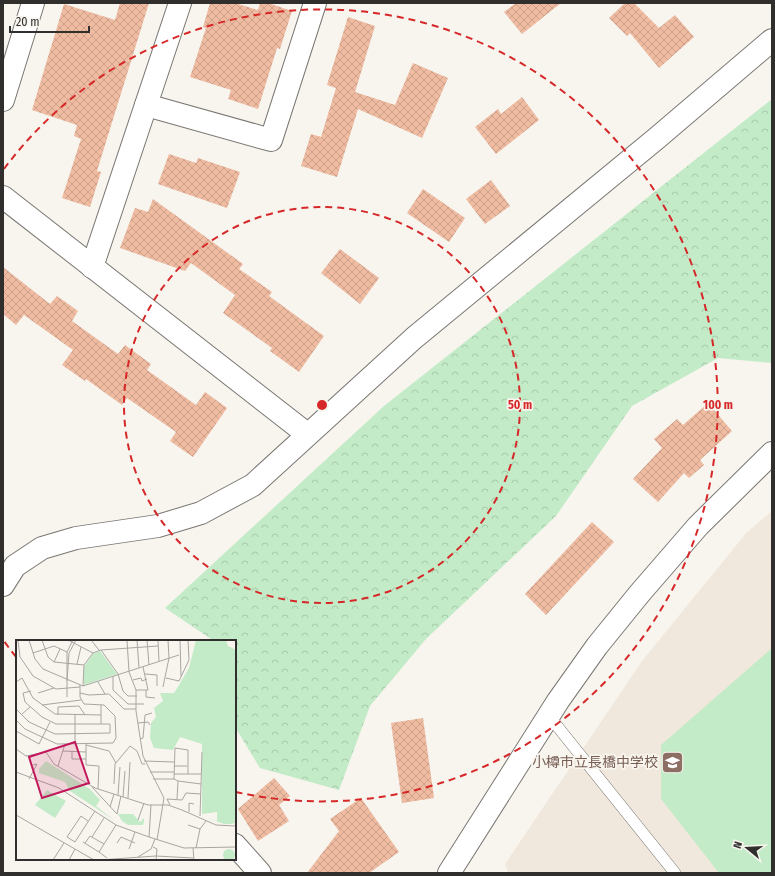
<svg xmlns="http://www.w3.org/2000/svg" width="775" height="876" viewBox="0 0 775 876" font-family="'Fira Sans Condensed','Noto Sans JP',sans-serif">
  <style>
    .built { fill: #f1e8dd }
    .green { fill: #c3ebc7 }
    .forest { fill: url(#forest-crowns) }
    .building { fill: url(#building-cross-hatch) }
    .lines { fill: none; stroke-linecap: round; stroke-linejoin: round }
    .service-casing { stroke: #7a7773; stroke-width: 12 }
    .minor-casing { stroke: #7a7773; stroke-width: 24 }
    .tertiary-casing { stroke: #7a7773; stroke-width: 24 }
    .service { stroke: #fff; stroke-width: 11 }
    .minor { stroke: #fff; stroke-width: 22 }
    .tertiary { stroke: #fff; stroke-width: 22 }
    .ring { fill: none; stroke: #d62828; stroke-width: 2; stroke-dasharray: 7 5 }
    .labels { text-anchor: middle; stroke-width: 3.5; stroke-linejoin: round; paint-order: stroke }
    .education-label { font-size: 14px; fill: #785e54; stroke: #f8f5ef; text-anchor: end }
    .inset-road { fill: none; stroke: #a8a6a1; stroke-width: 1 }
    .view { fill: #c2185b; fill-opacity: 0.15; stroke: #c2185b; stroke-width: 2 }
    .inset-edge { fill: none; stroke: #302f2d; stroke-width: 2 }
    .centre { fill: #d62828; stroke: #f8f5ef; stroke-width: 2 }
    .ring-label { font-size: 12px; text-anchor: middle; font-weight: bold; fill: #d62828; stroke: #f8f5ef; stroke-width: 3.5; stroke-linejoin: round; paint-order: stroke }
  </style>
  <defs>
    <pattern id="forest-crowns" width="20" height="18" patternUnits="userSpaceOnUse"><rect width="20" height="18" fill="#c3ebc7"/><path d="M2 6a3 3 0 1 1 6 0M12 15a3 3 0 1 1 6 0" fill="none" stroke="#a8caab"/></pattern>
    <pattern id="building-cross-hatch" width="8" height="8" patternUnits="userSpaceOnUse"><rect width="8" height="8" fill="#efbba1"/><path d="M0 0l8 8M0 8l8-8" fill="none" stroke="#cda18b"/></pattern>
  </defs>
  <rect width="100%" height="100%" fill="#f8f5ef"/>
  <path class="built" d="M 772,511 L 772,873 L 508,873 L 505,864 L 642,661 L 747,532 Z"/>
  <path class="green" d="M 772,648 L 772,873 L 719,873 L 661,799 L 661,745 Z"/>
  <path class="forest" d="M 772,99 L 772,363 L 718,358 L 632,406 L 556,516 L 426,639 L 370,706 L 339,790 L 260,768 L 235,727 L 235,641 L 214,641 L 165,608 L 384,406 Z"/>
  <g class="building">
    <path d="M 120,3 L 149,3 L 97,171 L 101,172 L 90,207 L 62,198 L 81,139 L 74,136 L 77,125 L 32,110 L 64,4 L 115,20 Z"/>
    <path d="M 210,3 L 235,3 L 258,10 L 260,3 L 268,3 L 292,11 L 280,49 L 277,48 L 258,109 L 228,99 L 231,90 L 190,77 L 206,28 L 203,27 Z"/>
    <path d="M 516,3 L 561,3 L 522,34 L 504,12 Z"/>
    <path d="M 625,3 L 634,3 L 659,28 L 675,15 L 694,37 L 659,68 L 630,33 L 627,36 L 609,18 Z"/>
    <path d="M 348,17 L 375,26 L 355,92 L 395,105 L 413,63 L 448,78 L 422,138 L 358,109 L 337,177 L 301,166 L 311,134 L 321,137 L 336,88 L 327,85 Z"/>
    <path d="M 522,97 L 539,120 L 496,154 L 475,127 L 498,109 L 501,114 Z"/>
    <path d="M 169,154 L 196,163 L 198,158 L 240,172 L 227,208 L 158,184 Z"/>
    <path d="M 491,180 L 510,206 L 485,224 L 466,199 Z"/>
    <path d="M 423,189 L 465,218 L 449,242 L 407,213 Z"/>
    <path d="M 153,199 L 243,264 L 239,269 L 272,292 L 269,296 L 324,336 L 299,372 L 270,351 L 272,348 L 223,313 L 235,295 L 191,263 L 185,271 L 120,248 L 135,208 L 148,212 Z"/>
    <path d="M 340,249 L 379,278 L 360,304 L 321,273 Z"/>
    <path d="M 3,267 L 50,304 L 57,296 L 78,311 L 72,321 L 118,354 L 125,345 L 151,364 L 147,370 L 196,405 L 205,392 L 227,408 L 193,457 L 170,441 L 176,432 L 127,398 L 122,405 L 86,379 L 85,381 L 62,365 L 73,350 L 24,315 L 16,325 L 3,314 Z"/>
    <path d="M 708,403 L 732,431 L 700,460 L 704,465 L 689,478 L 684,473 L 658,502 L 633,479 L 662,448 L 654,439 L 677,419 L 683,425 Z"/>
    <path d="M 592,522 L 614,542 L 546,615 L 525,594 Z"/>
    <path d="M 423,718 L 434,798 L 402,803 L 391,723 Z"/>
    <path d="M 274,778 L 290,796 L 279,805 L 289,821 L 258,841 L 238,809 Z"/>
    <path d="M 361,798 L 399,852 L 369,873 L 307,873 L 339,831 L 330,819 Z"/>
  </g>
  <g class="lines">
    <defs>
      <path id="service" d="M 549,716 L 675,873"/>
      <g id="minor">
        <path d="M 3,100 L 33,3"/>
        <path d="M 146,105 L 271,140 L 315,3"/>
        <path d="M 3,197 L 307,434"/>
        <path d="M 92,267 L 180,3"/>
        <path d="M 235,845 L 260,873"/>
      </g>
      <g id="tertiary">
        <path d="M 3,585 L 15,566 L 42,548 L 76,538 L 158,526 L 201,513 L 253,485 L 414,338 L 657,138 L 772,40"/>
        <path d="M 449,873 L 558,701 L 597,646 L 640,593 L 698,526 L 772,453"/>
      </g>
    </defs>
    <use href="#service" class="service-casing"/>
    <use href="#minor" class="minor-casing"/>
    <use href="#tertiary" class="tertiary-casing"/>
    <use href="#service" class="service"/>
    <use href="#minor" class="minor"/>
    <use href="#tertiary" class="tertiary"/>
  </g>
  <g class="ring">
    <circle cx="322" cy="405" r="198"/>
    <path d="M16 657A396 396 0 0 1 4 641M4 169A396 396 0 1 1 236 792"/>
  </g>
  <defs>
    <symbol id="school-square" viewBox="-11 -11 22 22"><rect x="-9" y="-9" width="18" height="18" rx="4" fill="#8d6e63" stroke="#f8f5ef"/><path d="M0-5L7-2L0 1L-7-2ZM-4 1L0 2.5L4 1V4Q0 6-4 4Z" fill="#fff"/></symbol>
  </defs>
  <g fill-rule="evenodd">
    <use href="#school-square" x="660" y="750" width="25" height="25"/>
  </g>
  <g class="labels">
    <g class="education-label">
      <text x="658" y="767">小樽市立長橋中学校</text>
    </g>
  </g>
  <g transform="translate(16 640)">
    <rect width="220" height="220" fill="#f8f5ef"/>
    <path d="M 84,11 L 101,34 L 68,45 L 68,27 L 77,14 ZM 31,150 L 50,161 L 39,178 L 19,165 ZM207 215a6 6 0 1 1 12 0a6 6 0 1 1-12 0Z" fill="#c3ebc7"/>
    <path d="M 180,0 L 210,0 L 212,6 L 220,10 L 220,183 L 215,184 L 208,184 L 191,178 L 201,181 L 201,172 L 186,174 L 186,104 L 164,97 L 157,110 L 138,108 L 134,98 L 135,83 L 140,77 L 138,68 L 147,61 L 144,53 L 158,53 L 160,50 L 173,28 ZM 30,121 L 74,149 L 84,160 L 80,166 L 98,180 L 54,151 L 49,142 L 23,133 L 23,129 ZM 102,174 L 117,174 L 124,182 L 128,178 L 128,182 L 127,185 L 112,185 L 106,181 Z" fill="#c3ebc7"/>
    <path class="inset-road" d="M 2,0 L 4,17 L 17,36 L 40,49 L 64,47M 13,0 L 19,19 L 27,29 L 67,46 L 163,15M 26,0 L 32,17 L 38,22 L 68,25M 52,0 L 77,13M 75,0 L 83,10M 111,0 L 113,32 L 120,50 L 120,71 L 127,116 L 148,158 L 141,200M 121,0 L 123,28M 131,0 L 133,25M 142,0 L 143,21M 164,0 L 165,36M 85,10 L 102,34 L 107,51 L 112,56 L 121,56M 17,13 L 38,6 L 51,12M 38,22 L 44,9M 61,24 L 65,7M 129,34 L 141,35 L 141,46M 97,36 L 97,50 L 112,64 L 128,64M 150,38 L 163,41 L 173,20 L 172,0M 117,40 L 125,38 L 126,41 L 131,39M 51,41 L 53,13 L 60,0M 0,42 L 6,38 L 17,58 L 39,74 L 85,75M 82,42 L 89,54M 67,46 L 68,25 L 77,13 L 85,10 L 142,6M 147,47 L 153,18 L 152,0M 120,50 L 132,50 L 127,27M 130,50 L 130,57 L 139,58M 22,53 L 38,48M 64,53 L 73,55 L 93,54 L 108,69 L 120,69M 51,57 L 51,12 L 57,0M 26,65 L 65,60M 85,65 L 85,84M 0,69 L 13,82 L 39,94 L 94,93 L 94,84 L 40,84 L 26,77 L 9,62 L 7,53 L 15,51M 5,75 L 14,67M 42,75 L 42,67 L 63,66 L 69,75M 59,75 L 59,104M 0,80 L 9,89 L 41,104 L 97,103 L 100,98 L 99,76 L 88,65 L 68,64 L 64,57 L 64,45M 122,83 L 132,82 L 134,85M 0,91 L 23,104 L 34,82M 124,99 L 127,98 L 129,75 L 136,73M 70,104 L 70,125 L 83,126 L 82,149M 70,105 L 93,111 L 100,123M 0,109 L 10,116 L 30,112 L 38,124 L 79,148 L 132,165 L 152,165 L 166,170 L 200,185 L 220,186M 47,111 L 70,112M 56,111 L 56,119 L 70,119M 128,121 L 158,122M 42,126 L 49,104M 158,126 L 171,126M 0,132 L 43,148 L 100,185 L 133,197 L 168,208 L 220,207M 134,132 L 158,132M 158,134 L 185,134M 13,139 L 21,124 L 17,125M 137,139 L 158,139M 162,141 L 185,144M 98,144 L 99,124 L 114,106 L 121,111 L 126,124 L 129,124M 76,147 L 101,174M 102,155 L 104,127M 107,157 L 109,131M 112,158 L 114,122M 161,159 L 162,141 L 158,139 L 159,108 L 172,110 L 172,134M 154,165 L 151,159 L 166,160 L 170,153 L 185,154M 94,167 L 98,154M 173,172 L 173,163 L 178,164M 101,174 L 105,156M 0,175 L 78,220M 184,176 L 186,112M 122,180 L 128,163M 72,181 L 65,176 L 51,197 L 59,202 L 79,171M 172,185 L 184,189M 76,197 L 88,178M 133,197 L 135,165M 67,202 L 83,212M 69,203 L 74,196 L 88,204M 101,203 L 105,197 L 119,203M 137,207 L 141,209 L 140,220M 177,208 L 178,220M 180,208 L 184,189 L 190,181M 113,209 L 119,192M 122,217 L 135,209 L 139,199M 91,218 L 83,212 L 100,185M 37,220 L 48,203M 53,220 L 59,209M 83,220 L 140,216 L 177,218"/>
    <path class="view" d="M 59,102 L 73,143 L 26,158 L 13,117 Z"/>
    <rect width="220" height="220" class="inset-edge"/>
  </g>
  <circle cx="322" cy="405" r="6" class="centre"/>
  <g class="ring-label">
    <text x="520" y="409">50 m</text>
    <text x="718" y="409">100 m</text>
  </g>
  <rect width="775" height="876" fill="none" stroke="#302f2d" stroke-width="8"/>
  <g transform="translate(747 848) rotate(288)" stroke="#f8f5ef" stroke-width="3" paint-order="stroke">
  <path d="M0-3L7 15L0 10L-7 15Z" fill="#302f2d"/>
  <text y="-6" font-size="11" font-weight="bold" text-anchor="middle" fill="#302f2d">N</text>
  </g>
  <path d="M10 26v6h79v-6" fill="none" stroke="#302f2d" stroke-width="2"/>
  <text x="16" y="26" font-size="12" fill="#302f2d" stroke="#f8f5ef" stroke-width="3" paint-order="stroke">20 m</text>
</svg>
